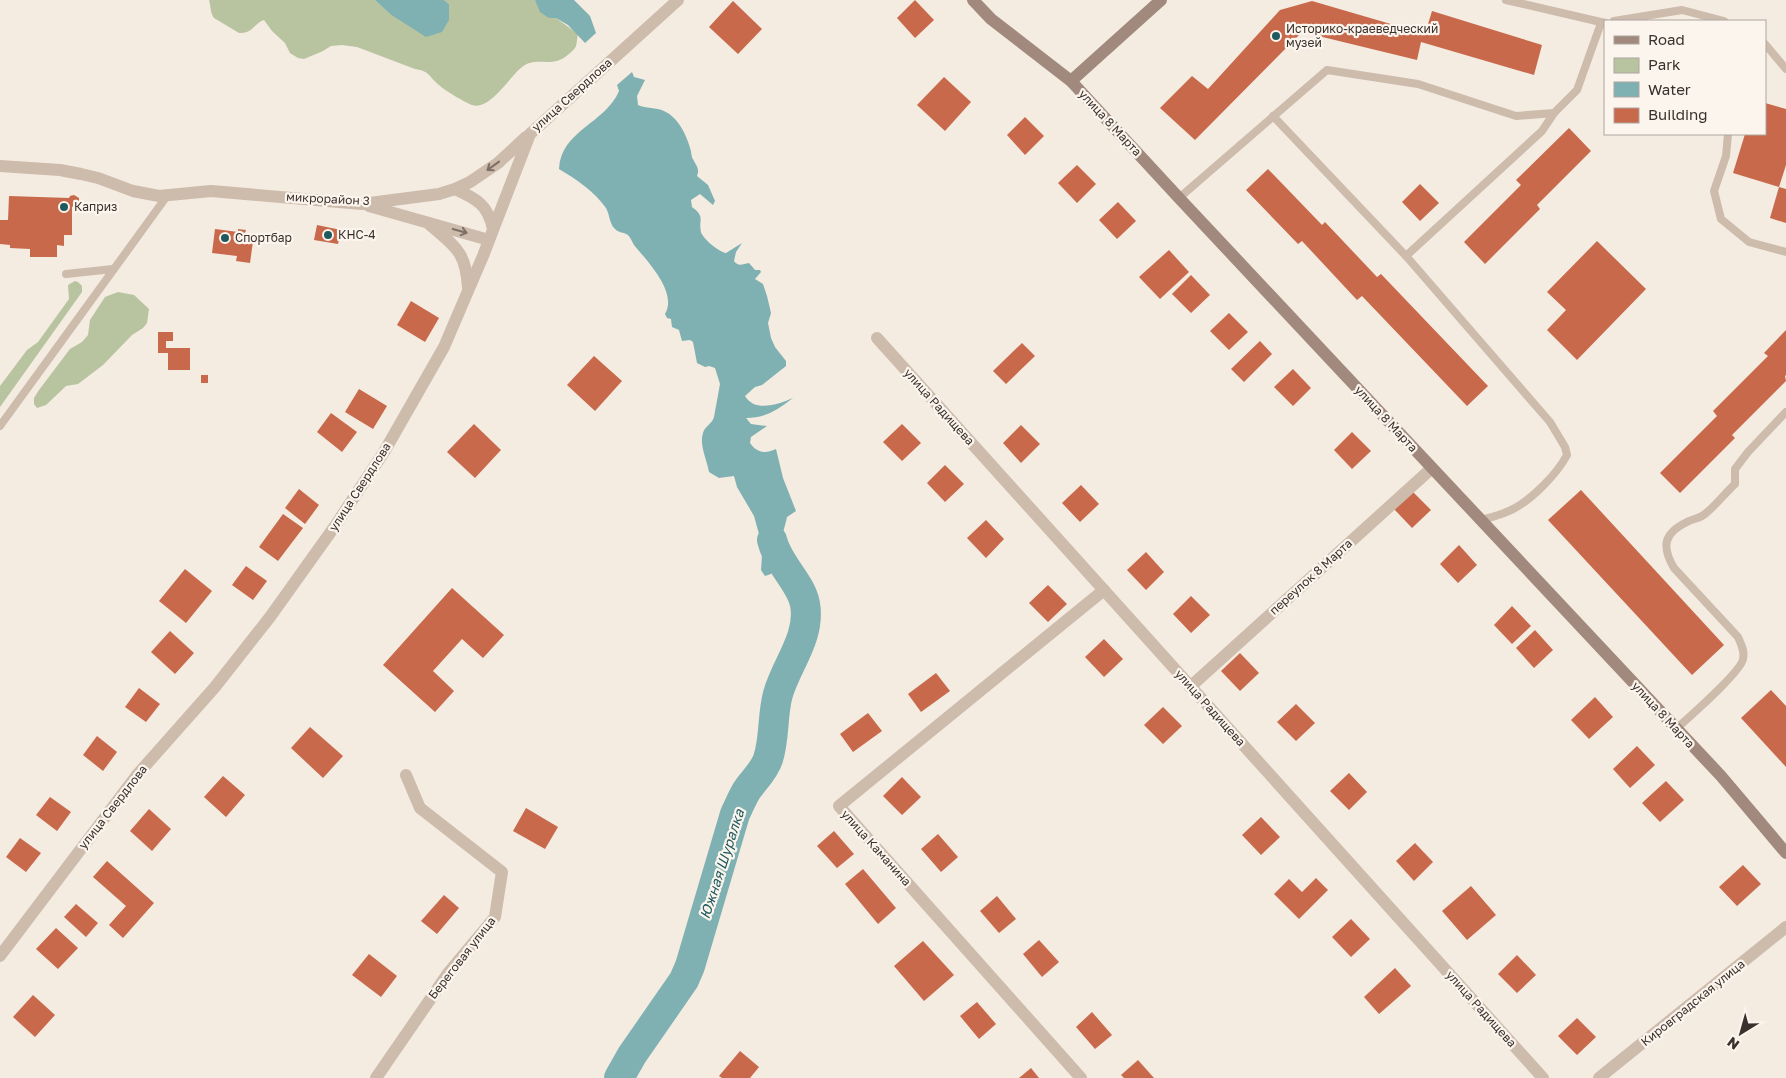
<svg xmlns="http://www.w3.org/2000/svg" width="1786" height="1078" viewBox="0 0 1786 1078" font-family="'Golos Text',sans-serif">
  <style>
    .green { fill: #b8c4a0 }
    .water { fill: #7fb0b2 }
    .lines { fill: none; stroke-linecap: round; stroke-linejoin: round }
    .river { stroke: #7fb0b2; stroke-width: 30 }
    .building { fill: #c8694b }
    .lane { stroke: #cdbbac; stroke-width: 8 }
    .street { stroke: #cdbbac; stroke-width: 12 }
    .secondary { stroke: #a18a7d; stroke-width: 12 }
    .oneway { stroke: #7d6f65 }
    .poi-dot { fill: #1f5a5e; stroke: #fbf5ee; stroke-width: 2 }
    .labels { text-anchor: middle; stroke-width: 4.5; stroke-linejoin: round; paint-order: stroke }
    .poi-label { font-size: 12px; fill: #3b302b; stroke: #fbf5ee; text-anchor: start }
    .street-label { font-size: 12px; fill: #3b302b; stroke: #fbf5ee }
    .water-label { font-size: 14px; font-style: italic; fill: #1f5a5e; stroke: #fbf5ee }
  </style>
  <rect width="100%" height="100%" fill="#f4ebe1"/>
  <g class="green">
    <path d="M 209,0 L 375,0 L 390,14 L 449,4 L 444,0 L 535,0 L 549,18 L 556,18 L 578,34 C 577,38 577,42 576,46 C 575,49 571,52 569,54 C 551,70 538,55 522,67 C 510,76 490,111 472,105 C 466,103 444,90 439,85 C 429,77 430,71 415,69 L 357,47 L 342,45 L 331,46 L 323,51 L 304,59 L 298,58 L 290,53 L 285,43 L 272,31 L 264,20 C 254,23 253,34 239,33 L 214,18 C 210,13 211,6 209,0 Z"/>
    <path d="M 75,281 L 78,282 L 82,286 L 82,292 L 0,407 L 0,386 L 27,350 L 38,342 L 69,299 L 68,285 Z"/>
    <path d="M 118,292 L 134,295 L 149,309 L 147,323 L 143,328 L 132,335 L 103,365 L 78,384 L 66,386 L 46,405 L 37,408 L 34,404 L 34,398 L 39,390 L 70,349 L 82,342 L 88,335 L 90,320 L 105,297 Z"/>
  </g>
  <g class="water">
    <path d="M 375,0 L 444,0 L 449,4 L 449,20 L 442,32 L 426,37 L 390,14 Z"/>
    <path d="M 535,0 L 574,0 L 590,16 L 596,33 L 585,43 L 568,25 L 556,18 L 549,18 L 540,12 Z"/>
    <path d="M 632,72 L 634,77 L 645,80 L 637,96 L 638,105 C 646,109 656,107 664,111 C 679,118 687,136 691,151 C 691,152 692,159 693,159 C 696,166 700,168 697,176 L 708,185 L 715,201 L 713,205 L 700,194 L 691,200 L 692,207 C 706,217 698,220 701,232 C 703,239 719,252 726,253 L 742,243 L 736,252 L 734,261 C 738,267 743,264 749,263 L 755,270 L 760,270 L 761,272 L 755,279 L 763,284 L 767,296 L 771,313 L 768,323 L 771,338 L 775,347 L 786,361 L 786,366 L 762,385 L 755,387 L 745,396 C 755,413 779,404 793,398 C 777,410 766,418 746,418 L 751,424 L 767,426 L 751,437 L 750,443 C 757,453 765,454 776,449 L 783,478 L 796,511 L 787,517 C 785,527 780,539 782,549 C 783,559 791,565 790,575 L 773,567 L 771,574 L 765,576 L 761,570 L 763,541 L 759,534 L 754,516 L 737,487 L 734,476 L 719,478 L 709,472 C 707,460 699,445 703,433 C 705,426 712,424 714,417 L 720,384 L 715,368 L 709,366 L 705,367 L 697,363 L 693,342 L 690,340 L 682,341 L 679,330 L 672,327 L 671,319 L 667,318 L 665,314 C 678,292 647,261 634,245 C 632,242 631,238 628,235 C 623,232 619,233 615,229 C 609,223 610,215 606,208 C 595,192 576,179 559,169 C 561,130 605,124 619,91 L 617,85 Z"/>
  </g>
  <g class="lines">
    <path class="river" d="M 619,1078 L 632,1055 L 684,980 L 690,966 L 735,814 C 739,806 742,798 747,790 C 754,780 764,771 768,759 C 775,738 772,715 778,694 C 786,665 811,637 805,604 C 801,582 778,565 772,540"/>
  </g>
  <g class="building">
    <path d="M 915,0 L 934,20 L 915,38 L 897,18 Z"/>
    <path d="M 733,1 L 762,29 L 738,54 L 709,27 Z"/>
    <path d="M 1312,1 L 1425,34 L 1432,11 L 1542,45 L 1534,75 L 1421,42 L 1417,60 L 1302,32 L 1195,140 L 1160,108 L 1192,76 L 1208,89 L 1280,10 Z"/>
    <path d="M 944,77 L 971,102 L 945,131 L 917,105 Z"/>
    <path d="M 1765,103 L 1786,109 L 1786,165 L 1779,187 L 1733,173 L 1745,134 L 1765,134 Z"/>
    <path d="M 1025,117 L 1044,136 L 1025,155 L 1007,135 Z"/>
    <path d="M 1569,128 L 1591,151 L 1537,205 L 1540,209 L 1485,264 L 1464,242 L 1521,185 L 1516,180 Z"/>
    <path d="M 1077,165 L 1096,184 L 1077,203 L 1058,183 Z"/>
    <path d="M 1268,169 L 1322,225 L 1325,222 L 1377,277 L 1381,274 L 1488,386 L 1467,406 L 1362,296 L 1357,300 L 1302,241 L 1298,244 L 1246,190 Z"/>
    <path d="M 1420,184 L 1439,203 L 1420,221 L 1402,202 Z"/>
    <path d="M 1779,187 L 1786,189 L 1786,223 L 1770,218 Z"/>
    <path d="M 74,195 L 79,198 L 79,203 L 72,207 L 72,235 L 64,235 L 64,246 L 57,245 L 57,257 L 30,257 L 30,249 L 10,248 L 10,245 L 0,244 L 0,220 L 8,220 L 9,196 L 69,198 L 70,196 Z"/>
    <path d="M 1118,202 L 1136,221 L 1117,239 L 1099,220 Z"/>
    <path d="M 317,225 L 341,230 L 338,244 L 314,240 Z"/>
    <path d="M 215,229 L 238,232 L 238,229 L 246,230 L 245,233 L 254,234 L 250,263 L 236,261 L 237,256 L 212,253 Z"/>
    <path d="M 1597,241 L 1646,289 L 1577,360 L 1547,330 L 1566,310 L 1547,292 Z"/>
    <path d="M 1169,250 L 1189,272 L 1160,299 L 1139,277 Z"/>
    <path d="M 1191,275 L 1210,295 L 1191,313 L 1172,294 Z"/>
    <path d="M 411,301 L 439,318 L 425,342 L 397,325 Z"/>
    <path d="M 1229,313 L 1248,332 L 1229,350 L 1210,331 Z"/>
    <path d="M 1786,330 L 1786,375 L 1785,376 L 1786,381 L 1732,435 L 1735,438 L 1680,493 L 1660,473 L 1717,416 L 1713,411 L 1768,356 L 1764,353 Z"/>
    <path d="M 158,332 L 173,332 L 173,341 L 166,341 L 166,348 L 190,348 L 190,370 L 168,370 L 168,353 L 158,353 Z"/>
    <path d="M 1260,341 L 1272,354 L 1244,382 L 1231,369 Z"/>
    <path d="M 1022,343 L 1035,356 L 1006,384 L 993,371 Z"/>
    <path d="M 594,356 L 622,381 L 595,411 L 567,385 Z"/>
    <path d="M 1293,369 L 1311,388 L 1293,406 L 1274,387 Z"/>
    <rect x="201" y="375" width="7" height="8"/>
    <path d="M 359,389 L 387,406 L 373,429 L 345,412 Z"/>
    <path d="M 331,413 L 357,432 L 342,452 L 317,432 Z"/>
    <path d="M 474,424 L 501,450 L 475,478 L 447,452 Z"/>
    <path d="M 902,424 L 921,443 L 902,461 L 883,442 Z"/>
    <path d="M 1021,425 L 1040,444 L 1021,463 L 1003,443 Z"/>
    <path d="M 1352,432 L 1371,451 L 1352,469 L 1334,450 Z"/>
    <path d="M 945,465 L 964,484 L 945,502 L 927,483 Z"/>
    <path d="M 1081,485 L 1099,504 L 1080,522 L 1062,503 Z"/>
    <path d="M 299,489 L 319,505 L 305,524 L 285,508 Z"/>
    <path d="M 1581,490 L 1724,645 L 1692,675 L 1548,520 Z"/>
    <path d="M 1412,491 L 1431,510 L 1412,528 L 1394,509 Z"/>
    <path d="M 283,514 L 303,528 L 278,561 L 259,547 Z"/>
    <path d="M 986,520 L 1004,539 L 986,558 L 967,538 Z"/>
    <path d="M 1459,545 L 1477,565 L 1458,583 L 1440,564 Z"/>
    <path d="M 1146,552 L 1164,572 L 1146,590 L 1127,570 Z"/>
    <path d="M 246,566 L 267,581 L 253,600 L 232,585 Z"/>
    <path d="M 185,569 L 212,591 L 186,623 L 159,601 Z"/>
    <path d="M 1048,585 L 1067,604 L 1048,622 L 1029,603 Z"/>
    <path d="M 452,588 L 504,635 L 483,658 L 462,639 L 433,671 L 454,691 L 435,712 L 383,665 Z"/>
    <path d="M 1191,596 L 1210,615 L 1191,633 L 1173,614 Z"/>
    <path d="M 1512,606 L 1531,626 L 1512,644 L 1494,625 Z"/>
    <path d="M 1535,630 L 1553,650 L 1534,668 L 1516,648 Z"/>
    <path d="M 170,631 L 194,653 L 175,674 L 151,652 Z"/>
    <path d="M 1104,639 L 1123,659 L 1104,677 L 1085,657 Z"/>
    <path d="M 1240,653 L 1259,673 L 1240,691 L 1221,671 Z"/>
    <path d="M 936,673 L 950,691 L 921,712 L 908,694 Z"/>
    <path d="M 139,688 L 160,704 L 146,722 L 125,707 Z"/>
    <path d="M 1771,690 L 1786,706 L 1786,767 L 1741,718 Z"/>
    <path d="M 1595,697 L 1613,717 L 1589,739 L 1571,720 Z"/>
    <path d="M 1296,704 L 1315,723 L 1296,741 L 1277,722 Z"/>
    <path d="M 1163,707 L 1182,726 L 1163,744 L 1144,725 Z"/>
    <path d="M 868,713 L 882,731 L 853,752 L 840,734 Z"/>
    <path d="M 310,727 L 343,756 L 323,778 L 291,748 Z"/>
    <path d="M 97,736 L 117,752 L 103,771 L 83,755 Z"/>
    <path d="M 1637,746 L 1655,765 L 1630,788 L 1613,769 Z"/>
    <path d="M 1349,773 L 1367,792 L 1349,810 L 1330,791 Z"/>
    <path d="M 223,776 L 245,795 L 226,817 L 204,797 Z"/>
    <path d="M 902,777 L 921,797 L 902,815 L 883,796 Z"/>
    <path d="M 1666,781 L 1684,800 L 1660,822 L 1642,803 Z"/>
    <path d="M 50,797 L 71,812 L 57,831 L 36,815 Z"/>
    <path d="M 526,808 L 558,827 L 545,849 L 513,831 Z"/>
    <path d="M 149,809 L 171,829 L 152,851 L 130,831 Z"/>
    <path d="M 1261,817 L 1280,837 L 1261,855 L 1242,835 Z"/>
    <path d="M 834,831 L 854,854 L 837,868 L 817,846 Z"/>
    <path d="M 938,834 L 958,857 L 941,872 L 921,849 Z"/>
    <path d="M 20,838 L 41,853 L 26,872 L 6,857 Z"/>
    <path d="M 1415,843 L 1433,862 L 1414,881 L 1396,861 Z"/>
    <path d="M 107,861 L 154,903 L 123,938 L 109,925 L 126,906 L 93,877 Z"/>
    <path d="M 1743,865 L 1761,884 L 1737,906 L 1719,887 Z"/>
    <path d="M 863,869 L 896,908 L 878,924 L 845,884 Z"/>
    <path d="M 1316,878 L 1328,890 L 1299,919 L 1274,894 L 1289,879 L 1302,892 Z"/>
    <path d="M 1471,886 L 1496,915 L 1467,940 L 1442,911 Z"/>
    <path d="M 444,895 L 459,908 L 437,934 L 421,921 Z"/>
    <path d="M 997,896 L 1016,919 L 999,933 L 980,911 Z"/>
    <path d="M 76,904 L 98,923 L 86,937 L 64,917 Z"/>
    <path d="M 1351,919 L 1370,939 L 1351,957 L 1332,937 Z"/>
    <path d="M 56,928 L 78,948 L 58,969 L 36,949 Z"/>
    <path d="M 1039,940 L 1059,962 L 1042,977 L 1023,954 Z"/>
    <path d="M 923,941 L 954,975 L 924,1001 L 894,966 Z"/>
    <path d="M 369,954 L 397,976 L 381,997 L 352,975 Z"/>
    <path d="M 1517,955 L 1536,975 L 1517,993 L 1498,974 Z"/>
    <path d="M 1395,968 L 1411,986 L 1379,1014 L 1364,997 Z"/>
    <path d="M 33,995 L 55,1015 L 35,1037 L 13,1017 Z"/>
    <path d="M 977,1002 L 996,1024 L 979,1039 L 960,1016 Z"/>
    <path d="M 1092,1012 L 1112,1035 L 1095,1049 L 1076,1027 Z"/>
    <path d="M 1577,1018 L 1596,1037 L 1577,1055 L 1558,1036 Z"/>
    <path d="M 740,1051 L 759,1067 L 750,1078 L 722,1078 L 719,1076 Z"/>
    <path d="M 1138,1060 L 1154,1078 L 1124,1078 L 1121,1075 Z"/>
    <path d="M 1031,1068 L 1039,1078 L 1019,1078 Z"/>
  </g>
  <g class="lines">
    <g class="lane">
      <path d="M 1506,0 L 1605,23"/>
      <path d="M 1614,21 L 1682,10 L 1724,21"/>
      <path d="M 1765,44 L 1786,69"/>
      <path d="M 1273,116 L 1406,256 L 1550,422 L 1565,447 L 1567,455 C 1557,474 1533,498 1515,508 C 1505,514 1492,517 1481,520"/>
      <path d="M 1728,134 L 1726,156 L 1714,191 L 1721,219 L 1749,242 L 1786,252"/>
      <path d="M 1179,198 L 1327,70 L 1418,84 L 1516,116 L 1554,113 L 1577,90 L 1601,23"/>
      <path d="M 1406,256 L 1542,131 L 1554,113"/>
      <path d="M 66,274 L 113,269"/>
      <path d="M 0,426 L 167,196"/>
      <path d="M 1676,729 C 1689,717 1741,672 1743,659 C 1745,651 1741,644 1738,637 L 1674,568 C 1661,546 1664,533 1687,522 C 1692,519 1697,519 1702,516 C 1711,511 1726,492 1735,484 L 1735,469 L 1748,452 L 1786,412"/>
    </g>
    <g class="street">
      <path d="M 0,166 L 60,170 L 81,174 L 98,178 L 133,191 L 159,196 L 211,191 L 362,204 L 439,194 L 455,189 L 470,182 L 498,163 L 526,137"/>
      <path d="M 455,189 C 477,199 488,205 493,229"/>
      <path d="M 369,206 L 489,240"/>
      <path d="M 430,225 C 456,247 466,252 468,288"/>
      <path d="M 877,338 L 1543,1078"/>
      <path d="M 1190,687 L 1432,468"/>
      <path d="M 0,956 L 137,775 L 215,687 L 270,617 L 335,526 L 384,452 L 444,347 L 483,256 L 530,134 L 678,0"/>
      <path d="M 376,1078 L 449,972 L 495,917 L 502,872 L 420,808 L 406,775"/>
      <path d="M 1081,1078 L 839,806 L 1104,590"/>
      <path d="M 1599,1078 L 1786,927"/>
    </g>
    <g class="secondary">
      <path d="M 973,0 L 991,19 L 1071,81 L 1179,198 L 1721,776 L 1786,853"/>
      <path d="M 1071,81 L 1161,0"/>
    </g>
  </g>
  <defs><path id="oneway-shaft" d="M-6 0H5M1.5-3L5.5 0L1.5 3" fill="none" stroke-width="1.6" stroke-linecap="round" stroke-linejoin="round" transform="scale(1.25)"/></defs>
  <g class="oneway">
    <use href="#oneway-shaft" transform="translate(493 166) rotate(144)"/>
    <use href="#oneway-shaft" transform="translate(460 231) rotate(16)"/>
  </g>
  <g class="poi-dot">
    <circle cx="1276" cy="36" r="5"/>
    <circle cx="64" cy="207" r="5"/>
    <circle cx="328" cy="235" r="5"/>
    <circle cx="225" cy="238" r="5"/>
  </g>
  <g class="labels">
    <g class="poi-label">
      <text x="1286" y="33">Историко-краеведческий<tspan x="1286" dy="14">музей</tspan></text>
      <text x="74" y="211">Каприз</text>
      <text x="338" y="239">КНС-4</text>
      <text x="235" y="242">Спортбар</text>
    </g>
    <g class="street-label">
      <text transform="translate(572 95) rotate(-42)" y="4">улица Свердлова</text>
      <text transform="translate(1110 123) rotate(47)" y="4">улица 8 Марта</text>
      <text transform="translate(328 199) rotate(3)" y="4">микрорайон 3</text>
      <text transform="translate(939 407) rotate(48)" y="4">улица Радищева</text>
      <text transform="translate(1386 419) rotate(47)" y="4">улица 8 Марта</text>
      <text transform="translate(360 487) rotate(-57)" y="4">улица Свердлова</text>
      <text transform="translate(1311 577) rotate(-42)" y="4">переулок 8 Марта</text>
      <text transform="translate(1210 708) rotate(48)" y="4">улица Радищева</text>
      <text transform="translate(1663 715) rotate(47)" y="4">улица 8 Марта</text>
      <text transform="translate(113 807) rotate(-52)" y="4">улица Свердлова</text>
      <text transform="translate(876 848) rotate(48)" y="4">улица Каманина</text>
      <text transform="translate(462 958) rotate(-52)" y="4">Береговая улица</text>
      <text transform="translate(1693 1003) rotate(-39)" y="4">Кировградская улица</text>
      <text transform="translate(1481 1009) rotate(48)" y="4">улица Радищева</text>
    </g>
    <g class="water-label">
      <text transform="translate(722 864) rotate(-72)" y="5">Южная Шуралка</text>
    </g>
  </g>
  <rect x="1604" y="20" width="162" height="115" fill="#fbf5ee" stroke="#aea6a0"/>
  <rect x="1614" y="36" width="25" height="8" fill="#a18a7d" stroke="#aea6a0"/>
  <text x="1648" y="45" font-size="15" fill="#3b302b">Road</text>
  <rect x="1614" y="58" width="25" height="15" fill="#b8c4a0" stroke="#aea6a0"/>
  <text x="1648" y="70" font-size="15" fill="#3b302b">Park</text>
  <rect x="1614" y="82" width="25" height="15" fill="#7fb0b2" stroke="#aea6a0"/>
  <text x="1648" y="95" font-size="15" fill="#3b302b">Water</text>
  <rect x="1614" y="108" width="25" height="15" fill="#c8694b" stroke="#aea6a0"/>
  <text x="1648" y="120" font-size="15" fill="#3b302b">Building</text>
  <g transform="translate(1741 1033) rotate(217)" stroke="#fbf5ee" stroke-width="4" paint-order="stroke">
  <path d="M0-4L9 19L0 12L-9 19Z" fill="#3b302b"/>
  <text y="-8" font-size="14" font-weight="bold" text-anchor="middle" fill="#3b302b">N</text>
  </g>
</svg>
